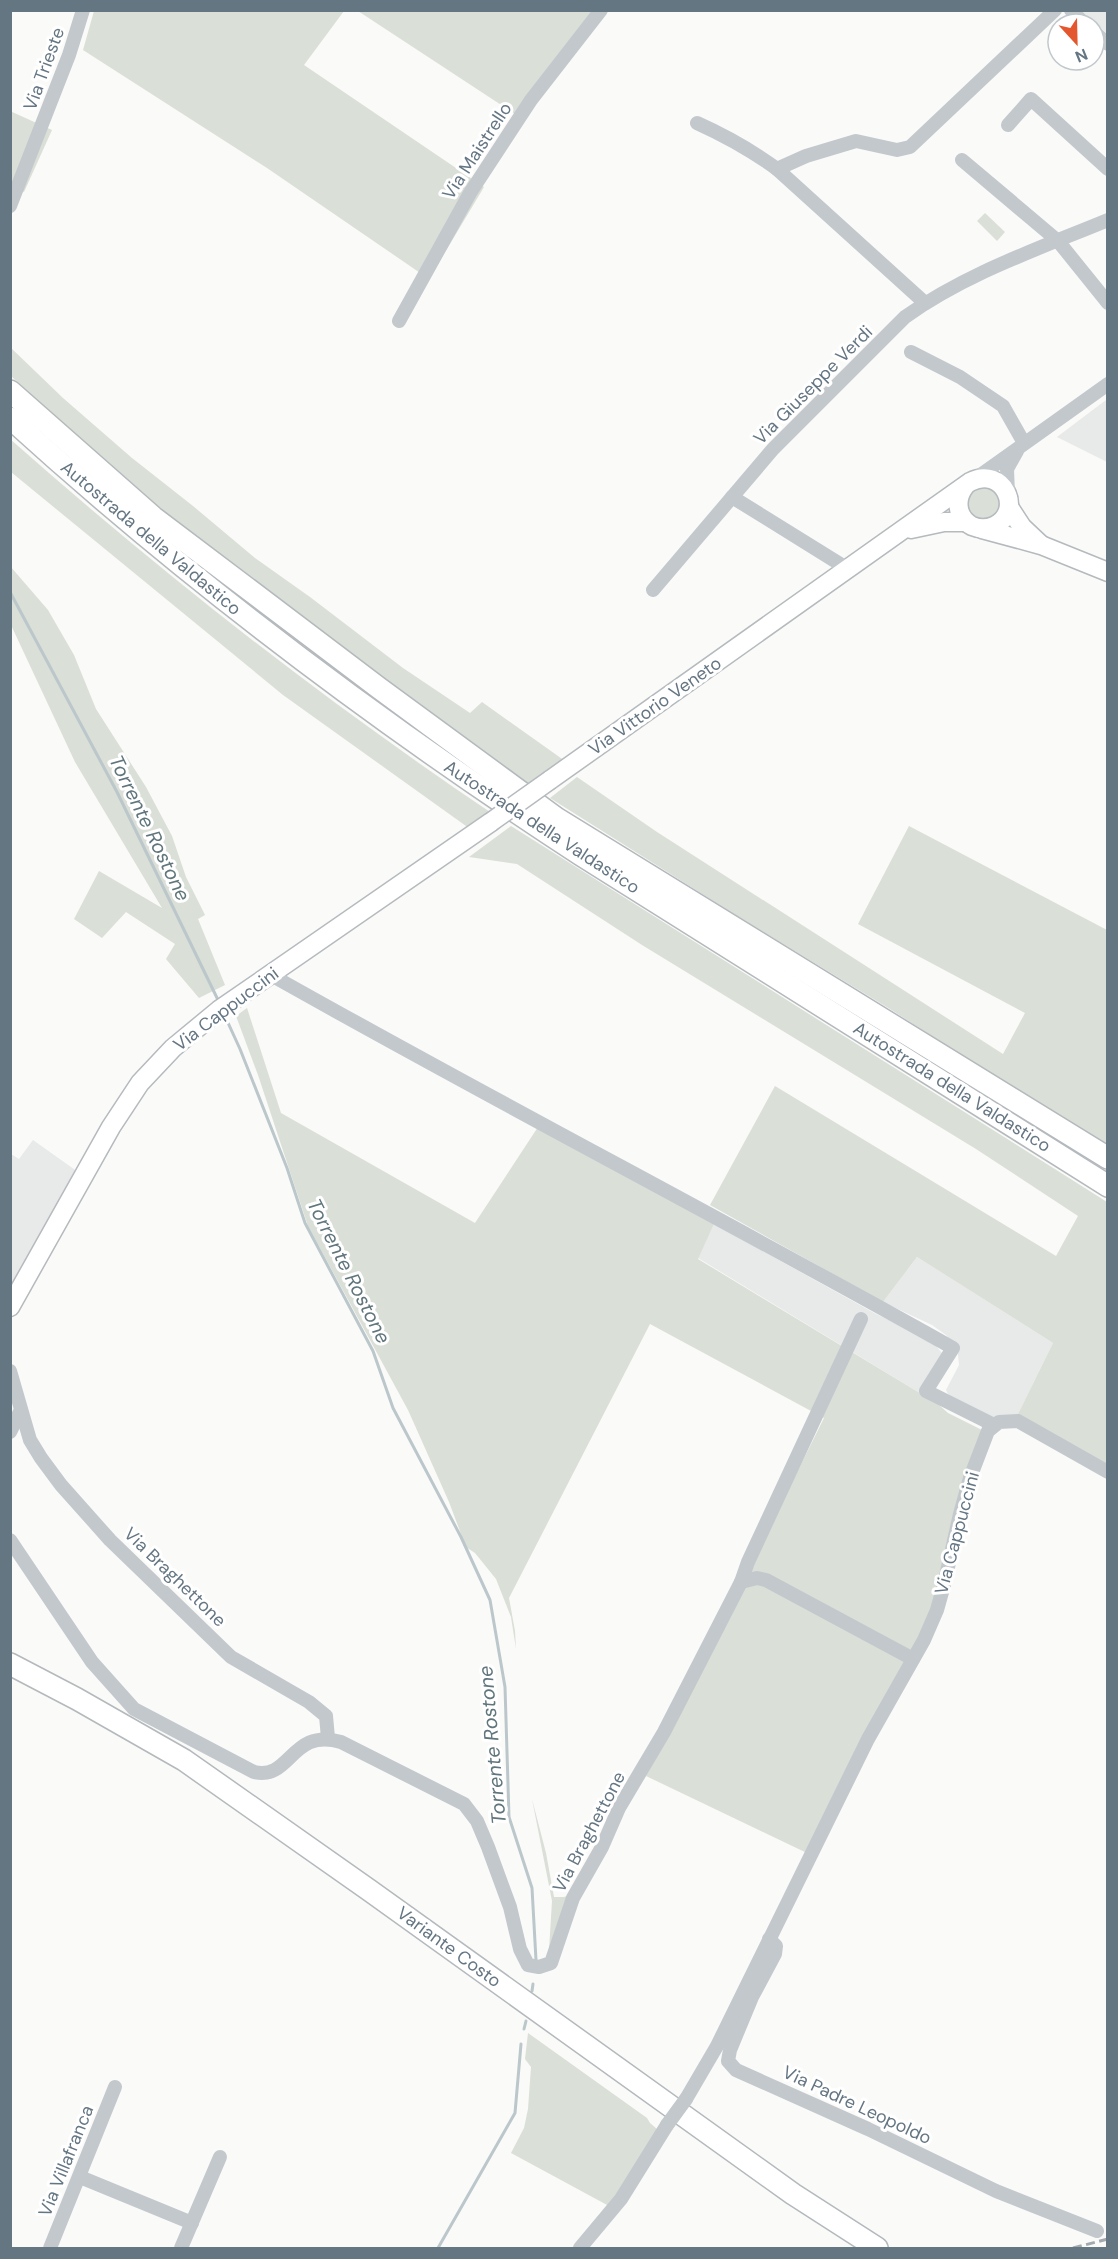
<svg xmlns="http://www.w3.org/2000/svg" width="1118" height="2259" viewBox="0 0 1118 2259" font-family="'DM Sans',sans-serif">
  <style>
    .built { fill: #e8e9e9 }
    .green { fill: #dadfd7 }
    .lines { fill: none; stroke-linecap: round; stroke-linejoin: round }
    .stream { stroke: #bbc7cb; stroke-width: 3 }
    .major-casing { stroke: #b5babe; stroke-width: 21 }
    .highway-casing { stroke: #b4b9bd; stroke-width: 24 }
    .minor { stroke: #c3c8cc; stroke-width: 14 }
    .major { stroke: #fff; stroke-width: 18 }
    .highway { stroke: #fff; stroke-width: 21 }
    .rail { stroke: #a2aab0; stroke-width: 3; stroke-dasharray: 9 4.5; stroke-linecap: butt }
    .major-bridge-casing { stroke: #b5babe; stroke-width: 21; stroke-linecap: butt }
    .minor-bridge { stroke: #c3c8cc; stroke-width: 14 }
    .major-bridge { stroke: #fff; stroke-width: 18 }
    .labels { text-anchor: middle; stroke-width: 6; stroke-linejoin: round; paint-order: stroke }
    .street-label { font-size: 18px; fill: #657683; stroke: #fff }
    .water-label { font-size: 20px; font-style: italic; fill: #60757c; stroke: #fff }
  </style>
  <rect width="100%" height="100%" fill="#fafaf8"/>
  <g class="built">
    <path d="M 1082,11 L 1107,11 L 1107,34 Z"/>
    <path d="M 1107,398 L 1107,462 L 1057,437 L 1106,400 Z"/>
    <path d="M 33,1140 L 78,1172 L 11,1293 L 11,1154 L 19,1159 Z"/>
    <path d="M 714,1224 L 876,1314 L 925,1337 L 936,1346 L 942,1353 L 933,1384 L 938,1404 L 698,1258 Z"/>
    <path d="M 917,1257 L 1053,1343 L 1017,1416 L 1007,1415 L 991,1419 L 956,1400 L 948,1394 L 946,1390 L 959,1365 L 958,1355 L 954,1345 L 946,1335 L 932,1325 L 883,1302 Z"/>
  </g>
  <g class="green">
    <path d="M 94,11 L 344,11 L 304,65 L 484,187 L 429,279 L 267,168 L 83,50 Z"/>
    <path d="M 358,11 L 597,11 L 515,114 Z"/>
    <path d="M 10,111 L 52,130 L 24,192 L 11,186 Z"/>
    <path d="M 985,213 L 1005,232 L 997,241 L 977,221 Z"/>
    <path d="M 10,347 L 63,398 L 132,458 L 193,506 L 255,558 L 310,597 L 403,668 L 470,713 L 482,702 L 565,761 L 532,786 C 434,718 336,649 241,575 C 161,512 85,445 11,376 Z"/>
    <path d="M 10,439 C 165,576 322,699 493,814 L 473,831 L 283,695 L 11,472 Z"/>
    <path d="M 983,482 L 1003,496 L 999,517 L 978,523 L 963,503 L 964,497 Z"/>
    <path d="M 10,566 L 48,610 L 74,655 L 96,709 L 146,787 L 172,836 L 186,877 L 205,915 L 198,919 L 225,985 L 199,998 L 166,959 L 175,944 L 126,912 L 102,938 L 74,919 L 99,871 L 162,908 L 75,762 L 11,625 Z"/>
    <path d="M 577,777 L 657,832 L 1003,1054 L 1025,1013 L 858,924 L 909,826 L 1107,930 L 1107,1149 L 890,1009 L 734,914 L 550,798 Z"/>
    <path d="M 511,826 L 1107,1202 L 1107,1466 L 1017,1416 L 1053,1343 L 917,1257 L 883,1302 L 710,1205 L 775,1086 L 1056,1256 L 1078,1216 L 976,1149 L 642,945 L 517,864 L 469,857 Z"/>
    <path d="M 247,1008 L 281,1113 L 475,1223 L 538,1127 L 714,1224 L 698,1259 L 938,1404 L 948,1413 L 982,1430 L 935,1606 L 809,1854 L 646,1776 L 824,1418 L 650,1324 L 509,1598 L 515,1631 L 516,1649 L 511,1617 L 496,1579 L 475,1553 L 466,1547 L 449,1502 L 408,1410 L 308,1226 L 258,1075 L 236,1016 Z"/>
    <path d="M 532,1799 L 546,1853 L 554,1897 L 564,1897 L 582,1890 L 548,1967 L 552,1901 Z"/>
    <path d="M 528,2033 L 647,2118 L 650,2123 L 658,2130 L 609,2206 L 511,2153 L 524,2128 L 528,2109 L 531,2067 L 525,2059 Z"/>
  </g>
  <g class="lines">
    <g class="stream">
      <path d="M 10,592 L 117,792 L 219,1002"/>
      <path d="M 224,1014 L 240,1049 L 287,1168 L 305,1223 L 373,1351 L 393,1408 L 461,1537 L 490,1600 L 505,1687 L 509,1817 L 532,1888 L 536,1960"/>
      <path d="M 532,1991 L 533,1984"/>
      <path d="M 524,2029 L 526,2021"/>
      <path d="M 438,2248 L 515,2113 L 521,2044"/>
    </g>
    <defs>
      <g id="major">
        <path d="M 1009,507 L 1022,527 L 1040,544"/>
        <path d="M 911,529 L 944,522 L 966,522"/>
        <path d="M 982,529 L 1041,545 L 1108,572"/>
        <path d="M 550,780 L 970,482 C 1003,465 1025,511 994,526 C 987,529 979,529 972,526 C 956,517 955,499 965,486"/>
        <path d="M 10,1307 L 111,1127 L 140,1083 L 173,1048 L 219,1010 L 491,822"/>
      </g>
      <g id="highway">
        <path d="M 10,391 L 153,517 L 379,688 L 556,818 L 1108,1158"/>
        <path d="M 10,418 C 188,580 380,724 581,855 L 1108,1186"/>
        <path d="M 10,1664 L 77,1699 L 184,1760 L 369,1890 L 793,2194 L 877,2248"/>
      </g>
    </defs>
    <use href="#major" class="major-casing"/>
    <use href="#highway" class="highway-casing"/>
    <g class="minor">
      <path d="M 1071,10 L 1085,24"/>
      <path d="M 1094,32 L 1108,44"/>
      <path d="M 697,123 C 726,136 751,150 777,169 L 806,156 L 856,141 L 897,150 L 910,147 L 1055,10"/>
      <path d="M 1008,125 L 1031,99 L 1108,169"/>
      <path d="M 962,160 L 1058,241 L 1108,303"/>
      <path d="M 777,169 L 925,303"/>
      <path d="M 10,206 L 69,55 L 83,10"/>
      <path d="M 399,321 L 470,193 L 531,100 L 601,10"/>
      <path d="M 911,352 L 960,377 L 1003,406 L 1024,443"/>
      <path d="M 975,479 L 1108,384"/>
      <path d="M 1008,494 L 1007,469 L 1017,451"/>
      <path d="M 732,497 L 848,569"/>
      <path d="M 653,590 L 773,449 L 905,317 C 967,273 1038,249 1108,220"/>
      <path d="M 271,975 C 496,1102 727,1221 953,1348 L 926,1391 L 994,1425"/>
      <path d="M 10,1371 L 30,1440 L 41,1458 L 61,1485 L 110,1540 L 231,1657 L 309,1702 L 326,1716 L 328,1738"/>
      <path d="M 10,1432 L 20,1412"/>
      <path d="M 10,1540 L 92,1662 L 134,1709 L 254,1772 C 291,1781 291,1727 341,1742 L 464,1804 L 477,1821 L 488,1847 L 510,1907 L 520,1949 L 528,1965 L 539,1967 L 551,1963 L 573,1898 L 602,1847 L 619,1808 L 664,1732 L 741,1582 L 757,1578 L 766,1580 L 913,1659"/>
      <path d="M 741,1582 L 748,1562 L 861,1319"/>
      <path d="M 769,1939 L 776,1946 L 775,1954 L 752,1997 L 730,2050 L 728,2061 L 736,2070 L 868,2129 L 996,2191 L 1097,2231"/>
      <path d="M 686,2099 L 717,2046 L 868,1739 L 924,1640 L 937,1610 L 944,1585 L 960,1514 L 970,1478 L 988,1431 L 999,1422 L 1018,1421 L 1108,1472"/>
      <path d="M 80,2177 L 192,2223"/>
      <path d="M 50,2248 L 115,2087"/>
      <path d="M 181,2248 L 220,2157"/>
      <path d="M 580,2248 L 621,2199 L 667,2125"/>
    </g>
    <use href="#major" class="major"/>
    <use href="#highway" class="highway"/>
    <path class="rail" d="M 1073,2248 L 1108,2239"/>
    <defs>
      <path id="major-bridge" d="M 491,822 L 550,780"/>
    </defs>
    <use href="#major-bridge" class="major-bridge-casing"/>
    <path class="minor-bridge" d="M 667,2125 L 686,2099"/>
    <use href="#major-bridge" class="major-bridge"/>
  </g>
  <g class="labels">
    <g class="street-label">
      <text transform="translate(44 69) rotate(-70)" y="6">Via Trieste</text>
      <text transform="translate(477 151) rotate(-57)" y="6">Via Maistrello</text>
      <text transform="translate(813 385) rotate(-45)" y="6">Via Giuseppe Verdi</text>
      <text transform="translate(151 538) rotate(40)" y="6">Autostrada della Valdastico</text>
      <text transform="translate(655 706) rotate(-35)" y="6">Via Vittorio Veneto</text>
      <text transform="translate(542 827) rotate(33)" y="6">Autostrada della Valdastico</text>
      <text transform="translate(226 1009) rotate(-37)" y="6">Via Cappuccini</text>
      <text transform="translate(952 1087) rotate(32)" y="6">Autostrada della Valdastico</text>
      <text transform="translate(957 1533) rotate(-75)" y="6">Via Cappuccini</text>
      <text transform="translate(175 1577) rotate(44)" y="6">Via Braghettone</text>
      <text transform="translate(589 1832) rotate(-62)" y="6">Via Braghettone</text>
      <text transform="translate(449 1947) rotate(36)" y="6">Variante Costo</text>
      <text transform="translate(857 2105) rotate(25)" y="6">Via Padre Leopoldo</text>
      <text transform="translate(66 2161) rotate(-68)" y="6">Via Villafranca</text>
    </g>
    <g class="water-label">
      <text transform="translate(150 828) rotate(64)" y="7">Torrente Rostone</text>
      <text transform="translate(349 1271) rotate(63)" y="7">Torrente Rostone</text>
      <text transform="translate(492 1745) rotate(-95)" y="7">Torrente Rostone</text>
    </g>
  </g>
  <rect width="1118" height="2259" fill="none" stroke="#657683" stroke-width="24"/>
  <g transform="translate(1076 42) rotate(158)"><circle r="28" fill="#ffffff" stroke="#c1c8cd" stroke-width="1.5"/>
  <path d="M0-4.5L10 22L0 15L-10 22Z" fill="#e4572e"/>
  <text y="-9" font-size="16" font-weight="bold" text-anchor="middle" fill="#657683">N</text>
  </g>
</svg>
